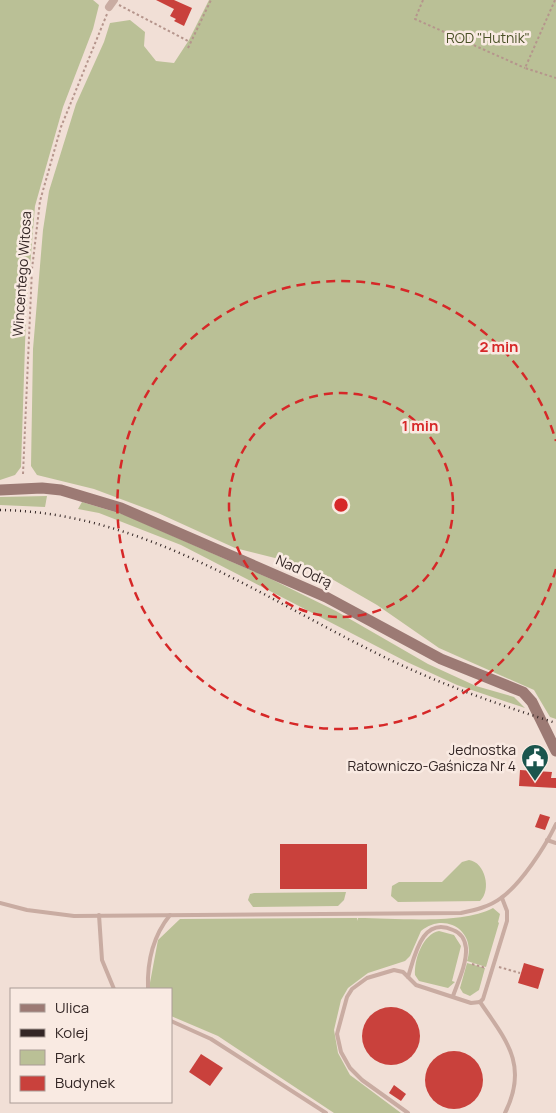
<svg xmlns="http://www.w3.org/2000/svg" width="556" height="1113" viewBox="0 0 556 1113" font-family="Manrope,sans-serif">
  <style>
    .green { fill: #bac096 }
    .building { fill: #c9413c }
    .lines { fill: none; stroke-linecap: round; stroke-linejoin: round }
    .path { stroke: #b5958c; stroke-width: 2; stroke-dasharray: 2.5 2.5; stroke-linecap: butt }
    .lane { stroke: #c9aca2; stroke-width: 4 }
    .street { stroke: #c9aca2; stroke-width: 8 }
    .secondary { stroke: #9c7a74; stroke-width: 11 }
    .rail { stroke: #332625; stroke-width: 2.5; stroke-dasharray: 1 4; stroke-linecap: butt }
    .ring { fill: none; stroke: #d62828; stroke-width: 2.5; stroke-dasharray: 9 6 }
    .labels { text-anchor: middle; stroke-width: 5; stroke-linejoin: round; paint-order: stroke }
    .park-label { font-size: 14px; fill: #4b5228; stroke: #f9eae2 }
    .street-label { font-size: 14px; fill: #332625; stroke: #f9eae2 }
    .poi-label { font-size: 14px; fill: #332625; stroke: #f9eae2; text-anchor: end }
    .centre { fill: #d62828; stroke: #f9eae2; stroke-width: 2.5 }
    .ring-label { font-size: 15px; text-anchor: middle; font-weight: bold; fill: #d62828; stroke: #f9eae2; stroke-width: 5; stroke-linejoin: round; paint-order: stroke }
  </style>
  <rect width="100%" height="100%" fill="#f1dfd6"/>
  <g class="green">
    <path d="M 0,0 L 93,0 L 99,5 L 93,29 L 63,107 L 35,206 L 26,315 L 21,467 L 15,475 L 0,480 Z"/>
    <path d="M 209,0 L 556,0 L 556,719 L 550,717 L 534,690 L 439,648 L 377,605 L 311,567 L 235,548 L 158,513 L 94,489 L 37,475 L 31,466 L 33,349 L 43,230 L 49,191 L 76,104 L 104,42 L 110,23 L 130,20 L 145,32 L 144,46 L 156,61 L 174,63 L 189,40 Z"/>
    <path d="M 47,496 L 45,507 L 0,505 L 0,497 Z"/>
    <path d="M 82,502 L 125,515 L 271,579 L 336,611 L 428,664 L 476,686 L 514,697 L 525,708 L 457,685 L 407,662 L 181,545 L 99,513 L 78,509 Z"/>
    <path d="M 469,860 C 485,862 492,890 480,901 L 398,902 L 391,896 L 392,886 L 399,882 L 442,882 L 462,862 Z"/>
    <path d="M 346,892 L 344,900 L 338,906 L 253,907 L 248,900 L 250,894 L 254,893 Z"/>
    <path d="M 493,908 L 500,914 L 498,922 L 499,923 L 486,967 L 467,961 C 477,931 445,911 421,931 L 410,956 L 405,961 L 368,973 L 348,988 L 341,1000 L 334,1030 L 338,1053 L 350,1075 L 401,1113 L 334,1113 L 218,1036 L 171,1016 L 171,989 L 149,988 L 158,940 L 180,919 L 357,918 L 357,921 L 358,918 C 396,918 461,925 493,908 Z"/>
    <path d="M 439,931 L 454,935 L 461,946 L 452,981 L 455,982 L 448,988 L 419,981 L 415,975 C 414,959 423,934 439,931 Z"/>
    <path d="M 467,963 L 485,968 L 479,990 L 470,996 L 463,993 L 460,988 Z"/>
  </g>
  <g class="building">
    <path d="M 156,0 L 174,0 L 192,8 L 184,26 L 174,21 L 176,19 L 170,16 L 174,9 Z"/>
    <path d="M 520,770 L 552,772 L 551,778 L 556,778 L 556,788 L 519,786 Z"/>
    <path d="M 540,814 L 550,817 L 545,830 L 535,827 Z"/>
    <rect x="280" y="844" width="87" height="45"/>
    <path d="M 524,963 L 544,969 L 538,989 L 518,983 Z"/>
    <circle cx="391" cy="1036" r="29"/>
    <circle cx="454" cy="1080" r="29"/>
    <path d="M 201,1054 L 223,1068 L 210,1086 L 189,1072 Z"/>
    <path d="M 394,1085 L 406,1094 L 401,1101 L 389,1093 Z"/>
  </g>
  <g class="lines">
    <g class="path">
      <path d="M 423,0 L 415,19 L 525,68"/>
      <path d="M 555,0 L 525,68 L 556,78"/>
      <path d="M 119,5 L 190,42"/>
      <path d="M 188,48 L 211,0"/>
      <path d="M 23,474 L 32,269 L 40,201 L 61,127 L 107,14"/>
      <path d="M 472,964 L 486,968"/>
      <path d="M 499,967 L 520,973"/>
    </g>
    <g class="lane">
      <path d="M 547,840 L 556,843"/>
      <path d="M 0,903 L 27,910 L 74,916 L 461,913 C 475,910 489,907 501,898 C 521,884 545,847 556,824"/>
      <path d="M 99,915 L 102,960 L 114,989"/>
      <path d="M 408,977 C 415,955 422,916 453,930 C 461,933 465,939 466,948 C 467,963 458,982 453,996"/>
      <path d="M 148,989 C 147,963 153,936 170,915"/>
      <path d="M 480,1002 C 506,1040 529,1065 505,1113"/>
      <path d="M 480,1002 L 483,999 L 507,921 L 507,911 L 502,898"/>
      <path d="M 171,1021 L 211,1039 L 326,1113"/>
      <path d="M 408,1113 L 362,1080 L 350,1068 L 341,1052 L 337,1034 L 347,997 L 352,989 L 367,978 L 394,970 L 403,972 L 416,985 L 471,1003 L 480,1002"/>
    </g>
    <path class="street" d="M 109,7 L 114,0"/>
    <path class="secondary" d="M 0,490 L 42,488 L 61,490 L 121,508 L 326,597 L 441,659 L 523,692 L 532,702 L 556,751"/>
    <path class="rail" d="M 0,510 C 139,512 255,593 376,653 C 434,682 494,703 556,723"/>
  </g>
  <g class="ring">
    <circle cx="341" cy="505" r="112"/>
    <path d="M556 569A224 224 0 1 1 556 441"/>
  </g>
  <defs>
    <symbol id="civic-pin" viewBox="-11 -11 22 30"><path d="M0 17L-7.5 6A9.5 9.5 0 1 1 7.5 6Z" fill="#1a554d" stroke="#f9eae2"/><path d="M-.6-6.5H3V-4.5H.6V-3L4-1V1h2V6H-6V1h2V-1L-.6-3ZM-1.2 2.5V6h2.4V2.5Z" fill="#fff"/></symbol>
  </defs>
  <g fill-rule="evenodd">
    <use href="#civic-pin" x="519" y="742" width="32" height="43"/>
  </g>
  <g class="labels">
    <g class="park-label">
      <text x="488" y="43">ROD "Hutnik"</text>
    </g>
    <g class="street-label">
      <text transform="translate(22 274) rotate(-86)" y="5">Wincentego Witosa</text>
      <text transform="translate(304 571) rotate(24)" y="5">Nad Odrą</text>
    </g>
    <g class="poi-label">
      <text x="516" y="755">Jednostka<tspan x="516" dy="16">Ratowniczo-Gaśnicza Nr 4</tspan></text>
    </g>
  </g>
  <circle cx="341" cy="505" r="8" class="centre"/>
  <g class="ring-label">
    <text x="499" y="352">2 min</text>
    <text x="420" y="431">1 min</text>
  </g>
  <rect x="10" y="988" width="162" height="115" fill="#f9eae2" stroke="#aa9c96"/>
  <rect x="20" y="1004" width="25" height="8" fill="#9c7a74" stroke="#aa9c96"/>
  <text x="55" y="1013" font-size="15" fill="#332625">Ulica</text>
  <rect x="20" y="1029" width="25" height="8" fill="#332625" stroke="#aa9c96"/>
  <text x="55" y="1038" font-size="15" fill="#332625">Kolej</text>
  <rect x="20" y="1050" width="25" height="15" fill="#bac096" stroke="#aa9c96"/>
  <text x="55" y="1063" font-size="15" fill="#332625">Park</text>
  <rect x="20" y="1076" width="25" height="15" fill="#c9413c" stroke="#aa9c96"/>
  <text x="55" y="1088" font-size="15" fill="#332625">Budynek</text>
</svg>
